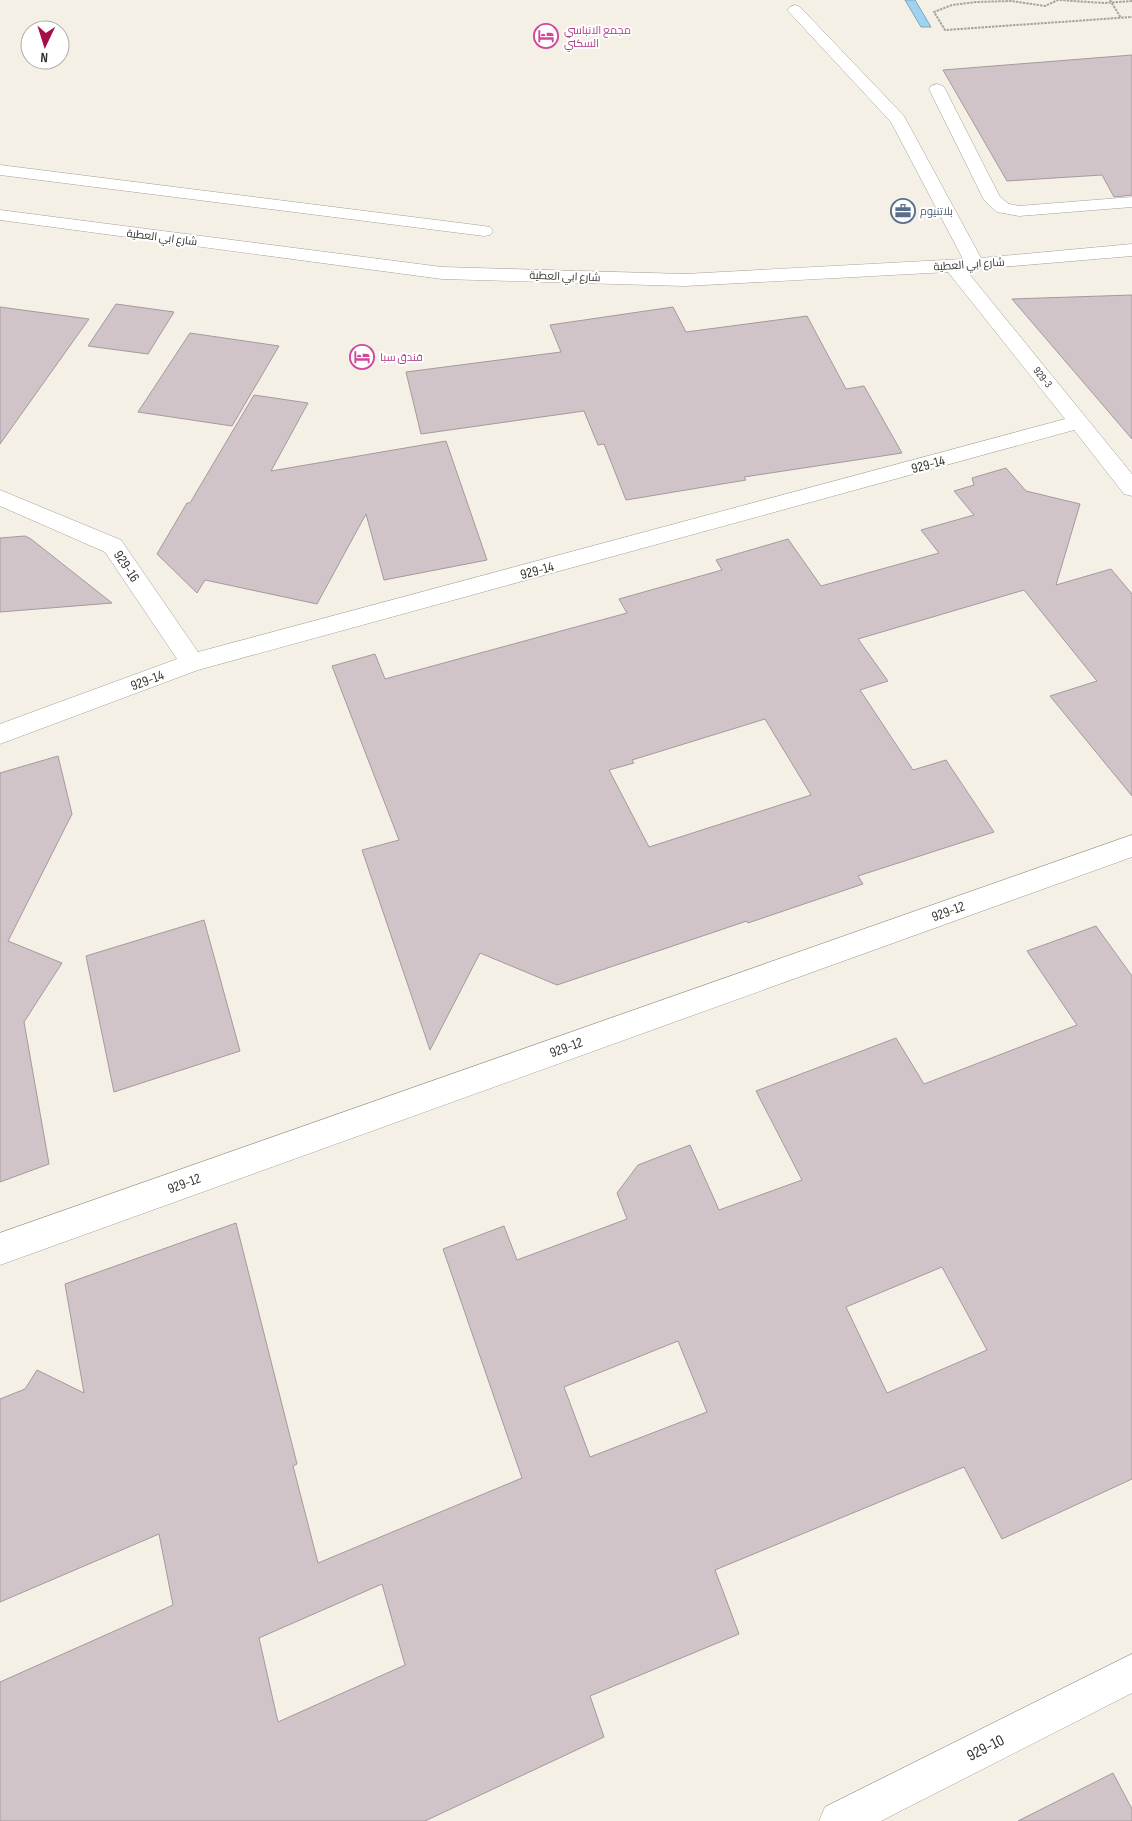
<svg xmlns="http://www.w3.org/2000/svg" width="1132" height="1821" viewBox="0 0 1132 1821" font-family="'Sofia Sans Condensed',Cairo,sans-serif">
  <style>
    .water { fill: #9fd3ef; stroke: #7fa3b5 }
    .building { fill: #d1c4c9; stroke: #a4999d; fill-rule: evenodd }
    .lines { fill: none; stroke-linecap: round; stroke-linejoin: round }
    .minor-casing { stroke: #a3a095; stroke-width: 1 }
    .path { stroke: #a7a59c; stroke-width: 2; stroke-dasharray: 2.5 1; stroke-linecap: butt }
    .minor { fill: #fff; fill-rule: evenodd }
    .labels { text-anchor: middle; stroke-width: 4; stroke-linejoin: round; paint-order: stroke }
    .far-hotel-label { font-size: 11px; fill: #b23c85; stroke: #fff; text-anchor: start }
    .far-service-label { font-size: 11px; fill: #4e5e75; stroke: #fff; text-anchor: start }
    .far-street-label { font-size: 11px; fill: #34332e; stroke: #fff }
    .street-label { font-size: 14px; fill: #34332e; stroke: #fff }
    .near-street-label { font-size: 16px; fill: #34332e; stroke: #fff }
  </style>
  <rect width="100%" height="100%" fill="#f4f0e5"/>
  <path class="water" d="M 905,0 L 915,0 L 931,27 L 921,27 Z"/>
  <g class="building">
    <path d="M 1132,55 L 1132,195 L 1114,197 L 1102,175 L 1007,181 L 943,70 Z"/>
    <path d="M 1132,295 L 1132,439 L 1012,299 Z"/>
    <path d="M 116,304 L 174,312 L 148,354 L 88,346 Z"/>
    <path d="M 0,307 L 89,319 L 0,444 Z"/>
    <path d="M 673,307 L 686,332 L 807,316 L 846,389 L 864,386 L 902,453 L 744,477 L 746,480 L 626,500 L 604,444 L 598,445 L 584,411 L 421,434 L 406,372 L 561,352 L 550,325 Z"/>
    <path d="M 190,333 L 279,346 L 232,426 L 138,412 Z"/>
    <path d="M 254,395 L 308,403 L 271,471 L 446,441 L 487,560 L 384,580 L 366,514 L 317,604 L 205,580 L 197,593 L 157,554 L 187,503 L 190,503 Z"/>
    <path d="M 1006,468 L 1026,491 L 1080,504 L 1056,585 L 1111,569 L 1132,594 L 1132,796 L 1050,696 L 1097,681 L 1024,590 L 858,639 L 888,681 L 860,690 L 913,770 L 946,760 L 994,832 L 858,876 L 863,884 L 748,923 L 747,921 L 557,985 L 480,953 L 430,1050 L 362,850 L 399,840 L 332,666 L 375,654 L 385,679 L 627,613 L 619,599 L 722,570 L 716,560 L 788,539 L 821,586 L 939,553 L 921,530 L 974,515 L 954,491 L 974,485 L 972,478 ZM 765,719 L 811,795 L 649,847 L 609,770 L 634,763 L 632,760 Z"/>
    <path d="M 25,536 L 31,539 L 112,603 L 0,612 L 0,538 Z"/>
    <path d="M 58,756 L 72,814 L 8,941 L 62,963 L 24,1022 L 49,1164 L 0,1182 L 0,773 Z"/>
    <path d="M 204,920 L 240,1051 L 114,1092 L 86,956 Z"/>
    <path d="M 1096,926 L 1132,976 L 1132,1479 L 1002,1539 L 964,1467 L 715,1570 L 739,1634 L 590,1696 L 604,1737 L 425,1821 L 0,1821 L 0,1682 L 173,1605 L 159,1534 L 0,1602 L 0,1399 L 25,1389 L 37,1370 L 84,1393 L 65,1284 L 236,1223 L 297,1464 L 293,1466 L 318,1563 L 522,1478 L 443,1249 L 504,1226 L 517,1260 L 627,1219 L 617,1193 L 638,1165 L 690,1145 L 719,1210 L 802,1180 L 756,1091 L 896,1038 L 924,1084 L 1077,1025 L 1027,951 ZM 942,1267 L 987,1350 L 887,1393 L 846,1307 ZM 678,1341 L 707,1412 L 590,1457 L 564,1387 ZM 382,1584 L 405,1665 L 278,1722 L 259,1638 Z"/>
    <path d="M 1113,1773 L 1132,1809 L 1132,1821 L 1018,1821 Z"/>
  </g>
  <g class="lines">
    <defs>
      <g id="minor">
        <path d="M 795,5 L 800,7 L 904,116 L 981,258 L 1132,244 L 1132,256 L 966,270 L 1132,474 L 1132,496 L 1124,494 L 1074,430 L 198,670 L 0,744 L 0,724 L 177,659 L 105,552 L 0,506 L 0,490 L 121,540 L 198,652 L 1065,419 L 948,272 L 685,286 L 442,279 L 0,220 L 0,210 L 442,267 L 685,274 L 963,259 L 891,122 L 790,13 L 787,10 L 790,7 Z"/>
        <path d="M 937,84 L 943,86 L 945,89 L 1000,197 L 1009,204 L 1019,206 L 1132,197 L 1132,207 L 1019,216 L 997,212 L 984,200 L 929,89 L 931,86 Z"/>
        <path d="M 0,165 L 484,226 L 490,227 L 493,231 L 490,235 L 484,236 L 0,175 Z"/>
        <path d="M 1132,835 L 1132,857 L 0,1265 L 0,1233 Z"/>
        <path d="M 1132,1654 L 1132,1693 L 881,1821 L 819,1821 L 825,1807 Z"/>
      </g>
    </defs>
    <use href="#minor" class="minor-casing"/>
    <g class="path">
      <path d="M 1110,0 L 1121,18"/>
      <path d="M 1132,1 L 1104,3 L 1058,0 L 1045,6 L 1011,1 L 976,2 L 952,5 L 934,12 L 945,30 L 1132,17"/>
    </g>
    <use href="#minor" class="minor"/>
  </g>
  <defs>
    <symbol id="hotel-ring" viewBox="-11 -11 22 22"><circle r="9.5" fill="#fff" stroke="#d1479c" stroke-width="1.5"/><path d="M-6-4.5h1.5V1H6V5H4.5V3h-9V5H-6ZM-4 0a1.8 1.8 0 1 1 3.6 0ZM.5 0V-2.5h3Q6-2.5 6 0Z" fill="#d1479c"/></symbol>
    <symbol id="office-ring" viewBox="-11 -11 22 22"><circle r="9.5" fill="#fff" stroke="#5c6f8a" stroke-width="1.5"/><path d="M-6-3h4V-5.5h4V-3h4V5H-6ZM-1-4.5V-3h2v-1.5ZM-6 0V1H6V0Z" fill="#5c6f8a"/></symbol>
  </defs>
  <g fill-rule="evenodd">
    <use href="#hotel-ring" x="532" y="22" width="28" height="28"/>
    <use href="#office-ring" x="889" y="197" width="28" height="28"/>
    <use href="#hotel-ring" x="348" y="343" width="28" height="28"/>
  </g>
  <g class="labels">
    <g class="far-hotel-label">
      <text x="564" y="34">مجمع الانباسي<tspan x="564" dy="13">السكني</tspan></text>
      <text x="380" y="361">فندق سبا</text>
    </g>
    <g class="far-service-label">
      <text x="920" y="215">بلاتنيوم</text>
    </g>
    <g class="far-street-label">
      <text transform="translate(162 237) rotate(7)" y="4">شارع ابي العطية</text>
      <text transform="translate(969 264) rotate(-4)" y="4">شارع ابي العطية</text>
      <text transform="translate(565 276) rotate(2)" y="4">شارع ابي العطية</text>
      <text transform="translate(1043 377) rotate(51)" y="4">929-3</text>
    </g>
    <g class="street-label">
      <text transform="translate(928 464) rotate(-15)" y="5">929-14</text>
      <text transform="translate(127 566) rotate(56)" y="5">929-16</text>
      <text transform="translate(537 570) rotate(-15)" y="5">929-14</text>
      <text transform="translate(147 680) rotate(-20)" y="5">929-14</text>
      <text transform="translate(948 911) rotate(-20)" y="5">929-12</text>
      <text transform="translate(566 1047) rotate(-20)" y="5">929-12</text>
      <text transform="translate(184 1183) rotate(-20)" y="5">929-12</text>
    </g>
    <g class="near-street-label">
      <text transform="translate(985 1747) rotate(-27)" y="6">929-10</text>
    </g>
  </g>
  <g transform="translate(45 45) rotate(184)"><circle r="24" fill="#ffffff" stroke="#aeadab"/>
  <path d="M0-4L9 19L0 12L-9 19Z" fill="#a50e4a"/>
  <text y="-8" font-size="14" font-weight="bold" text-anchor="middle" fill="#34332e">N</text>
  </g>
</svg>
